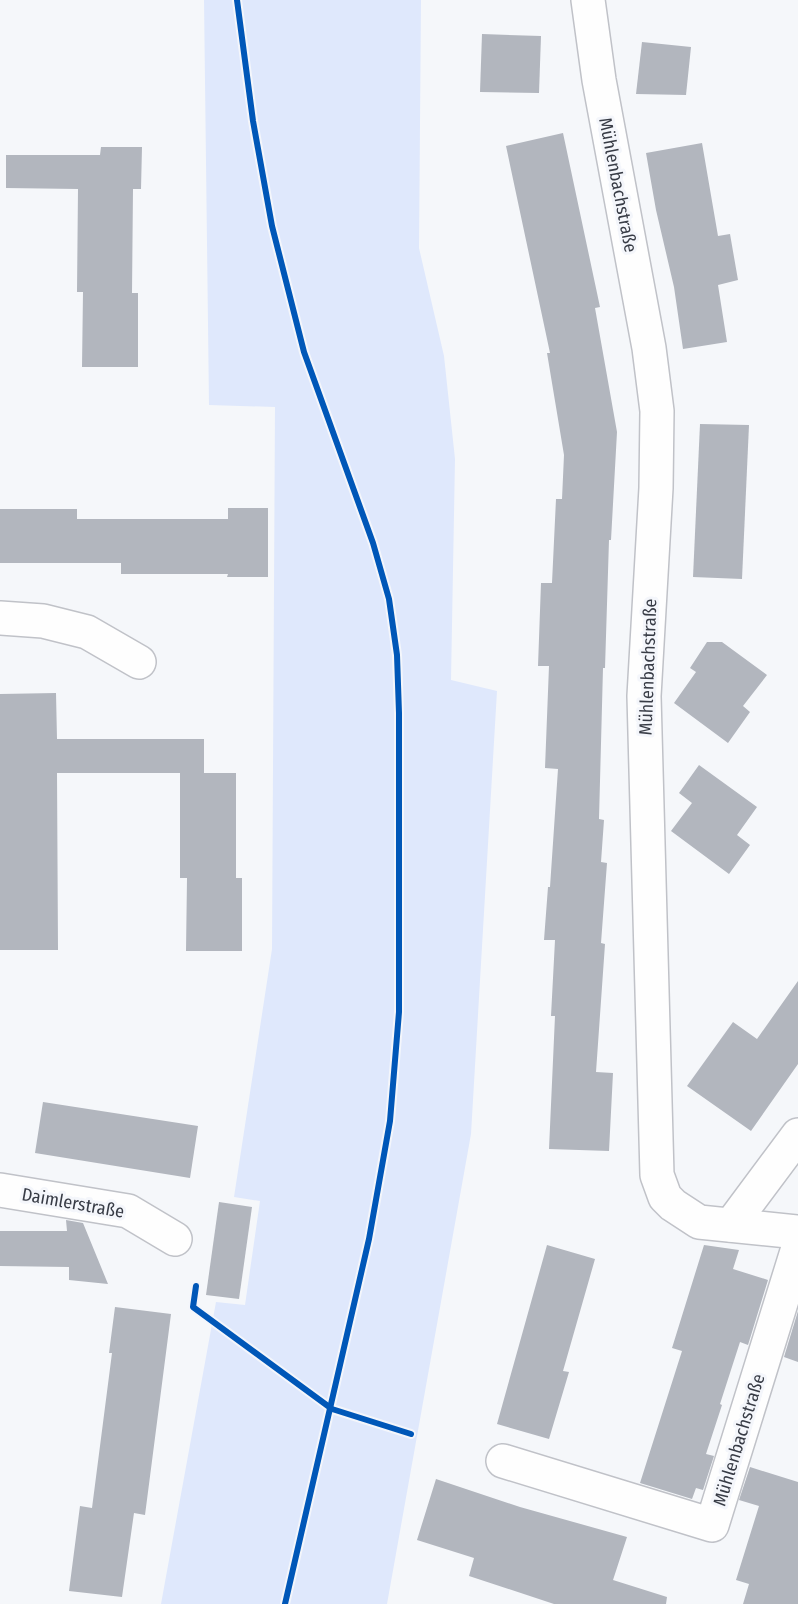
<svg xmlns="http://www.w3.org/2000/svg" width="798" height="1604" viewBox="0 0 798 1604" font-family="'Fira Sans Condensed',sans-serif">
  <style>
    .green { fill: #dfe8fc }
    .building { fill: #b2b6be }
    .lines { fill: none; stroke-linecap: round; stroke-linejoin: round }
    .street-casing { stroke: #c0c2c8; stroke-width: 36 }
    .street { stroke: #fefefe; stroke-width: 33 }
    .cycleway-casing { stroke: #f4f6fb; stroke-width: 10 }
    .cycleway { stroke: #0057b8; stroke-width: 6 }
    .labels { text-anchor: middle; stroke-width: 6; stroke-linejoin: round; paint-order: stroke }
    .street-label { font-size: 18px; fill: #383c46; stroke: #f4f6fb }
  </style>
  <rect width="100%" height="100%" fill="#f5f7fa"/>
  <path class="green" d="M 204,0 L 421,0 L 419,248 L 444,356 L 455,459 L 451,680 L 497,691 L 471,1134 L 387,1604 L 161,1604 L 216,1302 L 245,1305 L 260,1201 L 234,1197 L 272,949 L 275,407 L 209,405 Z"/>
  <g class="building">
    <path d="M 482,34 L 541,36 L 539,93 L 480,92 Z"/>
    <path d="M 642,42 L 691,47 L 686,95 L 636,94 Z"/>
    <path d="M 563,133 L 600,307 L 595,308 L 617,432 L 611,540 L 609,540 L 605,668 L 603,668 L 599,819 L 604,820 L 601,862 L 607,863 L 601,943 L 605,944 L 596,1072 L 613,1073 L 609,1151 L 549,1149 L 555,1016 L 551,1016 L 555,940 L 544,940 L 548,887 L 550,887 L 558,769 L 545,768 L 549,666 L 538,666 L 541,583 L 552,583 L 556,499 L 562,499 L 564,455 L 547,353 L 550,353 L 506,146 Z"/>
    <path d="M 702,143 L 718,236 L 730,234 L 738,280 L 718,285 L 727,342 L 683,349 L 674,287 L 656,210 L 646,153 Z"/>
    <path d="M 101,147 L 142,147 L 141,189 L 133,189 L 132,293 L 138,293 L 138,367 L 82,367 L 83,292 L 77,292 L 78,189 L 6,188 L 6,155 L 100,155 Z"/>
    <path d="M 700,424 L 749,425 L 742,579 L 693,577 Z"/>
    <path d="M 228,508 L 268,508 L 268,577 L 227,577 L 228,574 L 121,574 L 121,563 L 0,563 L 0,509 L 77,509 L 77,519 L 228,519 Z"/>
    <path d="M 707,642 L 722,642 L 767,675 L 743,706 L 750,712 L 728,743 L 674,703 L 696,672 L 690,668 Z"/>
    <path d="M 56,693 L 57,739 L 204,739 L 204,773 L 57,773 L 58,950 L 0,950 L 0,694 Z"/>
    <path d="M 699,765 L 757,807 L 737,835 L 750,845 L 729,874 L 671,831 L 692,803 L 679,793 Z"/>
    <path d="M 180,773 L 236,773 L 236,878 L 242,878 L 242,951 L 186,951 L 187,878 L 180,878 Z"/>
    <path d="M 798,981 L 798,1064 L 751,1131 L 687,1086 L 733,1022 L 757,1039 Z"/>
    <path d="M 43,1102 L 198,1126 L 190,1178 L 35,1153 Z"/>
    <path d="M 219,1202 L 252,1207 L 239,1299 L 206,1295 Z"/>
    <path d="M 66,1220 L 83,1223 L 108,1284 L 69,1280 L 69,1267 L 0,1266 L 0,1231 L 67,1231 Z"/>
    <path d="M 547,1245 L 595,1259 L 563,1371 L 569,1372 L 549,1439 L 497,1424 Z"/>
    <path d="M 704,1245 L 739,1250 L 733,1269 L 768,1280 L 748,1345 L 740,1342 L 720,1404 L 722,1405 L 706,1454 L 714,1456 L 703,1490 L 696,1488 L 692,1499 L 640,1483 L 682,1351 L 672,1348 Z"/>
    <path d="M 115,1307 L 171,1314 L 145,1515 L 134,1513 L 122,1597 L 69,1591 L 80,1506 L 92,1508 L 112,1353 L 109,1353 Z"/>
    <path d="M 798,1311 L 798,1362 L 784,1357 Z"/>
    <path d="M 750,1467 L 798,1482 L 798,1604 L 743,1604 L 749,1584 L 736,1580 L 759,1506 L 739,1500 Z"/>
    <path d="M 436,1479 L 520,1507 L 627,1537 L 613,1580 L 667,1597 L 666,1604 L 554,1604 L 469,1576 L 474,1558 L 417,1540 Z"/>
  </g>
  <g class="lines">
    <defs>
      <g id="street">
        <path d="M 588,0 L 599,80 L 649,348 L 657,411 L 656,488 L 644,696 L 657,1175 L 665,1197 L 673,1205 L 699,1222 L 798,1232"/>
        <path d="M 0,618 L 43,621 L 87,632 L 139,662"/>
        <path d="M 0,1190 L 128,1211 L 175,1239"/>
        <path d="M 731,1225 L 798,1135"/>
        <path d="M 503,1461 L 712,1525 L 798,1248"/>
      </g>
    </defs>
    <use href="#street" class="street-casing"/>
    <use href="#street" class="street"/>
    <defs>
      <g id="cycleway">
        <path d="M 237,0 L 253,121 L 272,226 L 304,352 L 373,543 L 389,599 L 397,655 L 399,713 L 399,1012 L 390,1121 L 369,1239 L 285,1604"/>
        <path d="M 196,1286 L 193,1307 L 332,1409 L 411,1434"/>
      </g>
    </defs>
    <use href="#cycleway" class="cycleway-casing"/>
    <use href="#cycleway" class="cycleway"/>
  </g>
  <g class="labels">
    <g class="street-label">
      <text transform="translate(618 185) rotate(79)" y="6">Mühlenbachstraße</text>
      <text transform="translate(648 667) rotate(-88)" y="6">Mühlenbachstraße</text>
      <text transform="translate(73 1203) rotate(10)" y="6">Daimlerstraße</text>
      <text transform="translate(739 1440) rotate(-73)" y="6">Mühlenbachstraße</text>
    </g>
  </g>
</svg>
